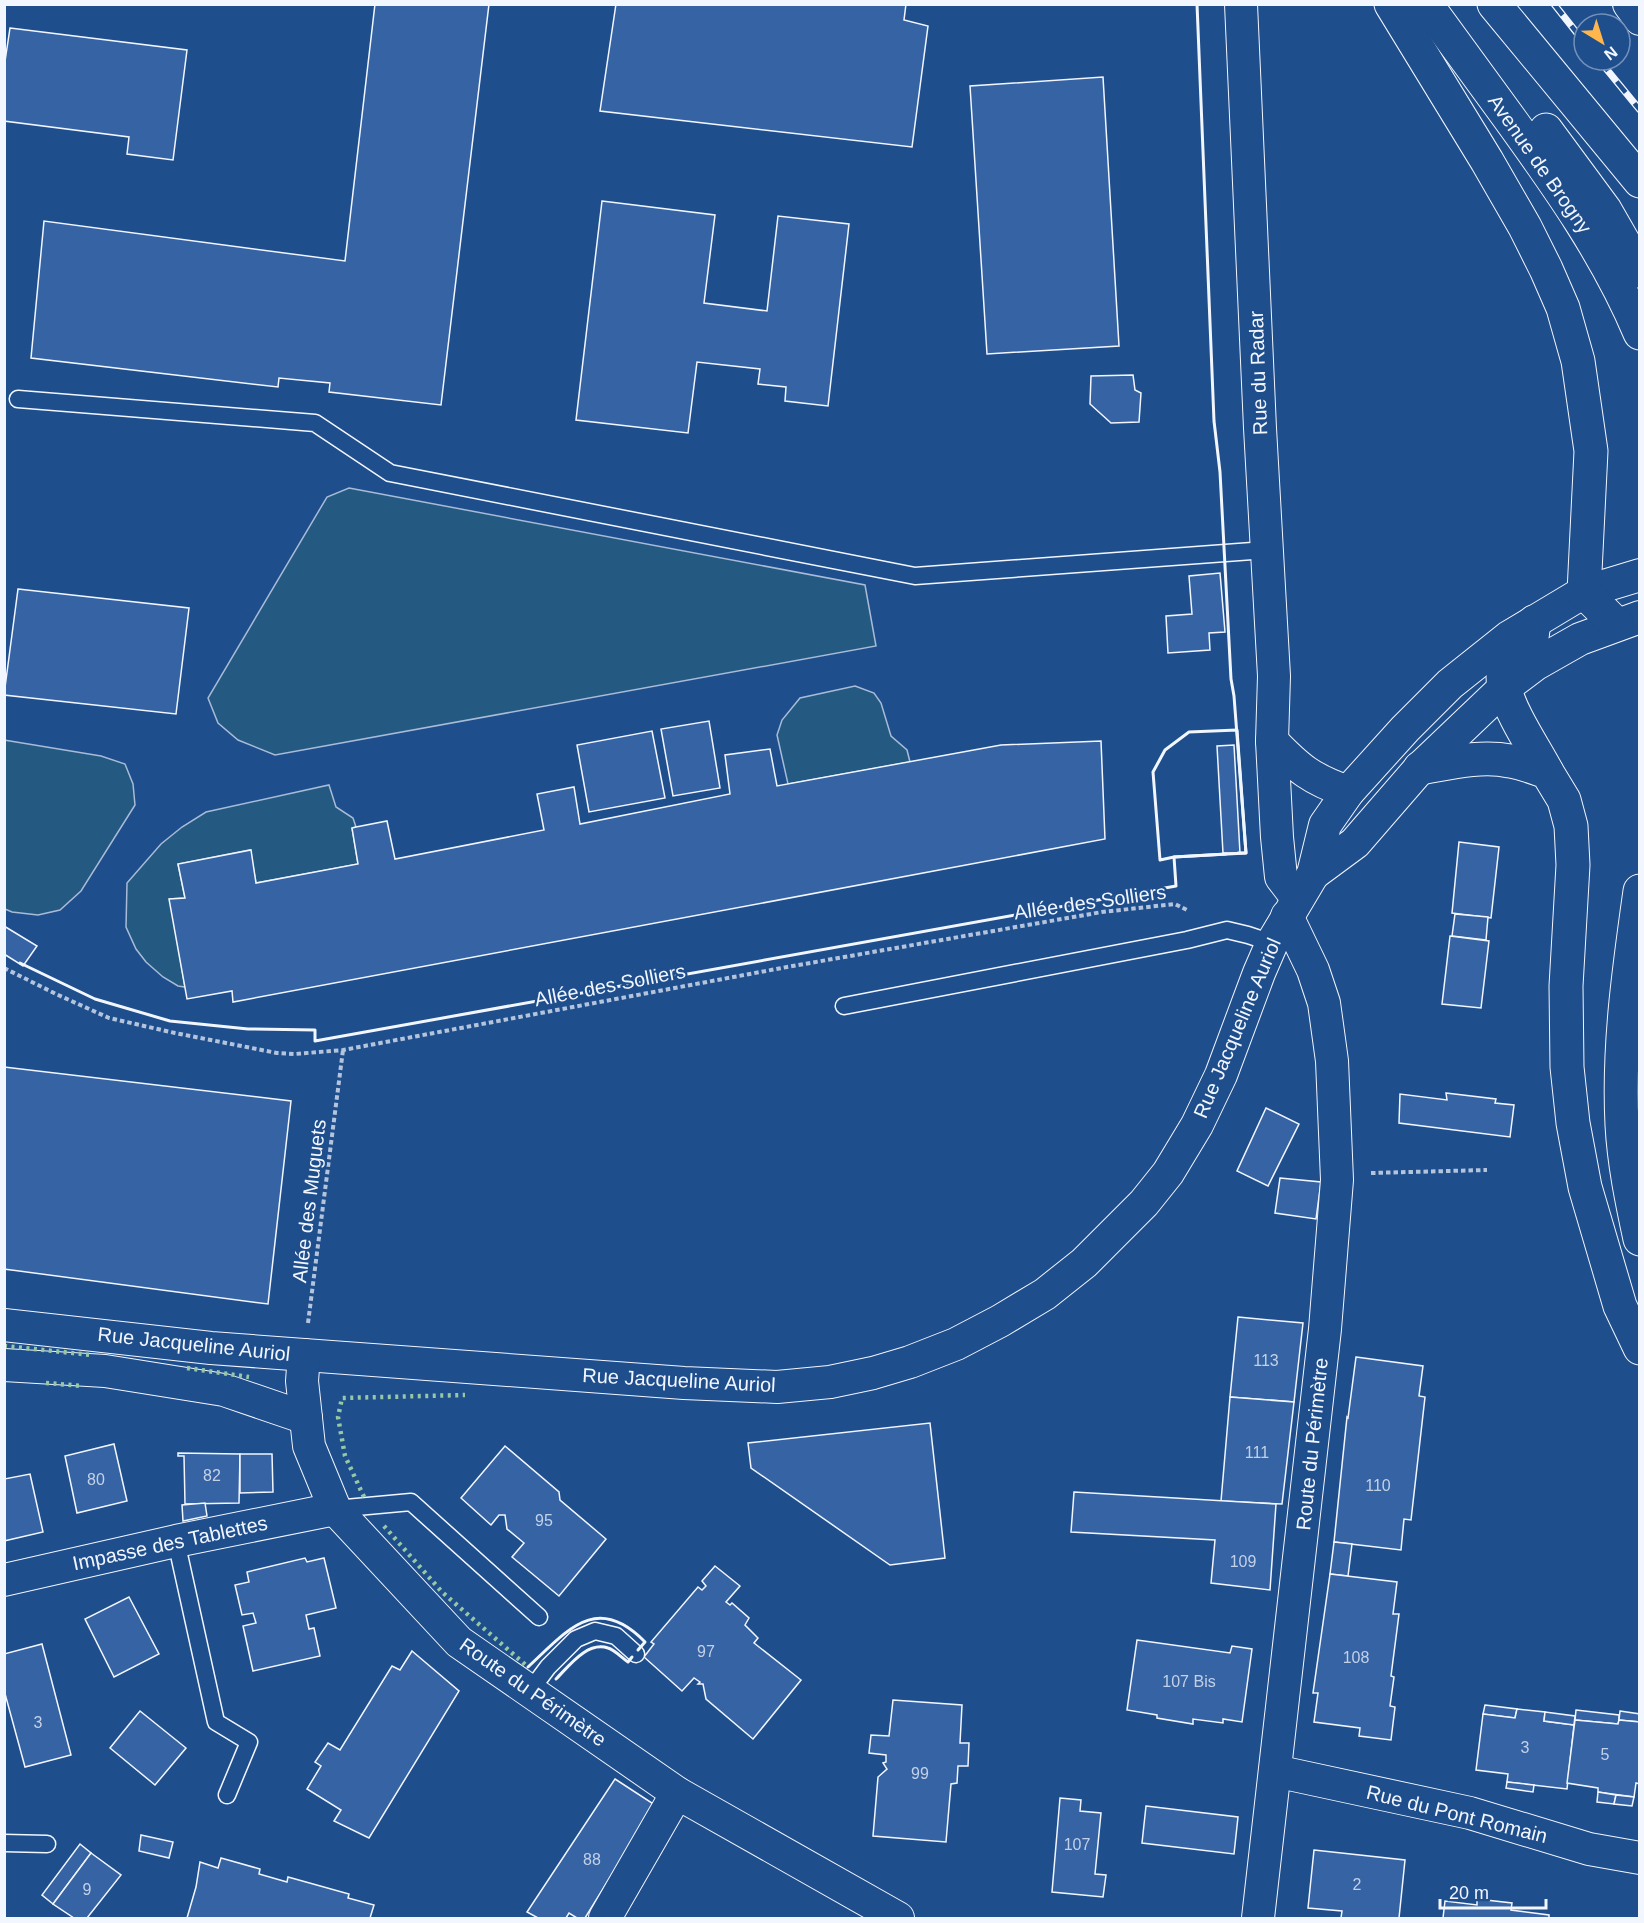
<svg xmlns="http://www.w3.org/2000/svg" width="1644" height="1923" viewBox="0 0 1644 1923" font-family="Arial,sans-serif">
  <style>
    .green { fill: #245a82; stroke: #a8bbd7; stroke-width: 1.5 }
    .building { fill: #3563a3; stroke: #f2f6ff; stroke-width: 1.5 }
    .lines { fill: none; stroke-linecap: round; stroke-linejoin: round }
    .lane-casing { stroke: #f2f6ff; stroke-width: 19 }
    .street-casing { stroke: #f2f6ff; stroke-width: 34 }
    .primary-casing { stroke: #f2f6ff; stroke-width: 35 }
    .highway-casing { stroke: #f2f6ff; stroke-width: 35 }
    .path { stroke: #b3c4dc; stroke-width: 4; stroke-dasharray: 4.5 3; stroke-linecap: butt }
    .lane { stroke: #1f4e8c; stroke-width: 16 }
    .street { stroke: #1f4e8c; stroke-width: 32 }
    .primary { stroke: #1f4e8c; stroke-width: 33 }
    .highway { stroke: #1f4e8c; stroke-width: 33 }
    .rail-casing { stroke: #f2f6ff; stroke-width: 7 }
    .rail { stroke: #1f4e8c; stroke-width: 4.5; stroke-dasharray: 14; stroke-linecap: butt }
    .hedge { stroke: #97c8a6; stroke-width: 4.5; stroke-dasharray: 3 4.5; stroke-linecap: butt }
    .wall { stroke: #f2f6ff; stroke-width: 3 }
    .labels { text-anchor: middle; stroke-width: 4.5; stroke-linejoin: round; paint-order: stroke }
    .number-label { font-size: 16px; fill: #c3d1e8 }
    .street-label { font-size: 20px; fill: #f2f6ff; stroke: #1f4e8c }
  </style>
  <rect width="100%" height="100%" fill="#1f4e8c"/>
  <g class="green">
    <path d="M 349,488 L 865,585 L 876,646 L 275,755 L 238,740 L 218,723 L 208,698 L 327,497 Z"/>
    <path d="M 855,686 L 874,693 L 881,703 L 891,736 L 907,750 L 910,762 L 788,784 L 777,735 L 782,720 L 800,698 Z"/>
    <path d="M 4,740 L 101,756 L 125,764 L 133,784 L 135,805 L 81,891 L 60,910 L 38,915 L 12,912 L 5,909 Z"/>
    <path d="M 329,785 L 336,807 L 353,818 L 356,827 L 352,828 L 358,864 L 256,883 L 250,850 L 178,864 L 185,898 L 170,899 L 185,987 L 178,986 L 163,977 L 146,962 L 136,949 L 126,927 L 127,883 L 161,844 L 182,827 L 206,812 Z"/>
  </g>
  <g class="building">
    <path d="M 375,4 L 489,4 L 441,405 L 329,392 L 330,383 L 279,378 L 278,387 L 31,358 L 44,221 L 345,261 Z"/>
    <path d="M 616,4 L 906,4 L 904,20 L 928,26 L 912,147 L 600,111 Z"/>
    <path d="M 10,28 L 187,50 L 173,160 L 127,154 L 129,137 L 4,121 L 4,68 Z"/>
    <path d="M 1103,77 L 1119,346 L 987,354 L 970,86 Z"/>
    <path d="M 602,201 L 715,215 L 704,303 L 767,311 L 778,216 L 849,224 L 828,406 L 785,401 L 786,387 L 758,384 L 760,369 L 697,362 L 688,433 L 576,420 Z"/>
    <path d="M 1133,375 L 1135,390 L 1141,393 L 1139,422 L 1111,423 L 1090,404 L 1091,376 Z"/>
    <path d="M 1220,573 L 1225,632 L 1209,633 L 1210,650 L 1168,653 L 1166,616 L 1192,614 L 1189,576 Z"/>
    <path d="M 18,589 L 189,608 L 176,714 L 4,695 Z"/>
    <path d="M 709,721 L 720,788 L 673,796 L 661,729 Z"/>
    <path d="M 652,731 L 665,798 L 589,812 L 577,745 Z"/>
    <path d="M 1101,741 L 1105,839 L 233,1002 L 232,991 L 187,999 L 169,899 L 185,898 L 178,864 L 251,850 L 256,883 L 358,864 L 352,828 L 356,827 L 387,821 L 395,859 L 544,830 L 537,794 L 574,787 L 580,824 L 730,794 L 725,755 L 770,749 L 777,786 L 1001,745 Z"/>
    <path d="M 1234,745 L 1240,853 L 1223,853 L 1217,746 Z"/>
    <path d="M 1459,842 L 1499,847 L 1491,918 L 1452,913 Z"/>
    <path d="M 1455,914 L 1488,917 L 1486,940 L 1452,936 Z"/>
    <path d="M 4,926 L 37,946 L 23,966 L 4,954 Z"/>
    <path d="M 1450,936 L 1489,941 L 1481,1008 L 1442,1004 Z"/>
    <path d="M 4,1067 L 291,1101 L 268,1304 L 4,1269 Z"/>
    <path d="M 1446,1093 L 1496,1099 L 1495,1103 L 1514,1105 L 1510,1137 L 1399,1123 L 1400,1094 L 1447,1100 Z"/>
    <path d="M 1266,1108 L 1299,1124 L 1268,1186 L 1237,1171 Z"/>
    <path d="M 1280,1178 L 1321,1182 L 1316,1219 L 1275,1213 Z"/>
    <path d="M 1238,1317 L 1303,1323 L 1294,1402 L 1230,1397 Z"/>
    <path d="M 1356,1357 L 1423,1366 L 1419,1396 L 1425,1397 L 1411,1520 L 1404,1519 L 1401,1550 L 1334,1542 L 1347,1417 L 1348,1418 Z"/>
    <path d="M 1230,1397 L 1294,1402 L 1282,1504 L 1221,1501 Z"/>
    <path d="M 930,1423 L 945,1558 L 890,1565 L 751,1468 L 748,1443 Z"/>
    <path d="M 114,1444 L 127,1501 L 77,1513 L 65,1456 Z"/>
    <path d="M 505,1446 L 559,1492 L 560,1500 L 606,1539 L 559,1596 L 512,1557 L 524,1543 L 507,1529 L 505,1515 L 499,1515 L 491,1525 L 461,1498 Z"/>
    <path d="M 178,1453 L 240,1454 L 239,1503 L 185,1504 L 184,1456 L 178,1456 Z"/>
    <path d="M 240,1454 L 272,1454 L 273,1492 L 240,1493 Z"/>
    <path d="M 30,1474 L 43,1532 L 4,1541 L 4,1479 Z"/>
    <path d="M 1074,1492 L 1276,1504 L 1270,1590 L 1211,1583 L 1215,1540 L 1071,1532 Z"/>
    <path d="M 205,1503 L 207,1516 L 183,1521 L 182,1505 Z"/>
    <path d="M 1334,1542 L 1352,1544 L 1348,1576 L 1330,1574 Z"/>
    <path d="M 305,1558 L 307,1562 L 324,1558 L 336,1608 L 306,1615 L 309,1629 L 314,1628 L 320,1656 L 253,1671 L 243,1626 L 256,1623 L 253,1613 L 242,1615 L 235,1585 L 249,1582 L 247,1572 Z"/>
    <path d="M 715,1566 L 740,1586 L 726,1602 L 730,1605 L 732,1603 L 749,1618 L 745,1625 L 758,1638 L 754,1643 L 801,1680 L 753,1739 L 706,1699 L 703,1684 L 698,1684 L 700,1682 L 694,1678 L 682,1691 L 644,1657 L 654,1644 L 651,1642 L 698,1587 L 702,1590 L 706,1586 L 702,1581 Z"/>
    <path d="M 1330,1574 L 1397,1582 L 1393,1614 L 1399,1614 L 1391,1676 L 1394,1677 L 1390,1706 L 1395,1707 L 1391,1740 L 1359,1736 L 1360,1728 L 1314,1722 L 1318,1693 L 1313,1693 Z"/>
    <path d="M 129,1597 L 159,1654 L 114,1677 L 85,1619 Z"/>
    <path d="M 1137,1640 L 1230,1653 L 1232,1646 L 1252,1649 L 1242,1722 L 1223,1719 L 1223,1723 L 1193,1719 L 1193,1724 L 1157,1718 L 1157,1715 L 1127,1710 Z"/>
    <path d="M 42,1644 L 71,1755 L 25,1767 L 4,1690 L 4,1654 Z"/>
    <path d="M 412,1651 L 459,1691 L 369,1838 L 334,1821 L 341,1810 L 307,1789 L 321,1766 L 315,1762 L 328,1743 L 340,1750 L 392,1666 L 400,1670 Z"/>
    <path d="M 893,1700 L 962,1705 L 960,1743 L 969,1743 L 968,1766 L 958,1766 L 957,1783 L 951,1784 L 946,1842 L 873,1836 L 878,1777 L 887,1769 L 883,1763 L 886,1762 L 886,1755 L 869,1753 L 871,1735 L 889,1736 Z"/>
    <path d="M 1485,1705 L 1517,1709 L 1515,1718 L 1483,1714 Z"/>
    <path d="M 1517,1709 L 1545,1712 L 1544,1721 L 1574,1725 L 1567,1789 L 1507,1782 L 1508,1774 L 1476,1770 L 1483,1714 L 1515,1718 Z"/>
    <path d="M 1576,1710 L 1619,1715 L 1619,1720 L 1618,1724 L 1575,1720 Z"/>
    <path d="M 140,1711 L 186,1748 L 155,1785 L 110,1748 Z"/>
    <path d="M 1620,1711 L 1640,1714 L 1640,1722 L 1619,1720 Z"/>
    <path d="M 1545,1712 L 1575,1716 L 1574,1725 L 1544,1721 Z"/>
    <path d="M 1575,1720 L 1618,1724 L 1619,1720 L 1640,1722 L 1640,1784 L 1636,1783 L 1634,1797 L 1598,1792 L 1598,1788 L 1567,1783 Z"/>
    <path d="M 615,1779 L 655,1805 L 585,1918 L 577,1918 L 569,1913 L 566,1918 L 538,1918 L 527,1912 Z"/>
    <path d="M 1507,1782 L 1534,1785 L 1533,1792 L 1506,1788 Z"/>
    <path d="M 1598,1792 L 1616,1795 L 1614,1804 L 1597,1802 Z"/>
    <path d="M 1616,1795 L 1634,1797 L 1632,1806 L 1614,1804 Z"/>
    <path d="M 1060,1798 L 1081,1800 L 1080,1811 L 1101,1813 L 1095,1874 L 1106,1875 L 1103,1897 L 1052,1892 Z"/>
    <path d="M 1146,1806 L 1238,1817 L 1234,1854 L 1142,1843 Z"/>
    <path d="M 141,1835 L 173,1842 L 169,1858 L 139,1851 Z"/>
    <path d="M 80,1844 L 91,1853 L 53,1904 L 42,1895 Z"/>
    <path d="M 1314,1850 L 1405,1860 L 1399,1918 L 1341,1918 L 1342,1911 L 1308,1908 Z"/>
    <path d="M 91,1853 L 121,1875 L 87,1918 L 74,1918 L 53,1904 Z"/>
    <path d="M 221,1858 L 260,1869 L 259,1874 L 287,1882 L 288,1877 L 349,1894 L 348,1898 L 374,1905 L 370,1918 L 187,1918 L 196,1887 L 200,1862 L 218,1868 Z"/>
    <path d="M 1477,1899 L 1512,1903 L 1511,1910 L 1549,1915 L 1549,1918 L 1443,1918 L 1445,1901 L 1477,1905 Z"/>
  </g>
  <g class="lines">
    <defs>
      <g id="lane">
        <path d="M 18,399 L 315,423 L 390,473 L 915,576 L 1266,550"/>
        <path d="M 844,1006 L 1187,940 L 1227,930 L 1248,935 L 1272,943"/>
        <path d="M 335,1509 L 411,1502 L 539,1617"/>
        <path d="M 176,1541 L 216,1722 L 249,1742 L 227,1795"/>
        <path d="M 530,1691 L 548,1667 L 576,1639 L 595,1631 L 616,1636 L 636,1654"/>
        <path d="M 4,1843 L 47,1844"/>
      </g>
      <g id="street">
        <path d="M 1241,4 L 1260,428 L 1274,676 L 1272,741 L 1277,837 L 1281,877 L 1297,898"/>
        <path d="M 1629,4 L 1640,19"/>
        <path d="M 1272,741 C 1299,769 1311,779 1348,792"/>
        <path d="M 1313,874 L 1355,843 L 1420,768 L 1504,688 L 1536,664 L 1580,639 L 1640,617"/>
        <path d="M 4,1325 L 211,1348 L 684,1383 L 777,1387 L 830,1382 L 873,1373 L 910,1362 L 956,1344 L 1000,1321 L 1045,1294 L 1084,1263 L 1144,1203 L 1168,1173 L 1197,1125 L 1221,1075 L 1259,973 L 1272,943 L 1313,874 L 1325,825 L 1348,792 L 1405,729 L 1450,684 L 1509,637 L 1584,592 L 1640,575"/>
        <path d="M 304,1355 L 302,1381 L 309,1446 L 335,1509 L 459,1642 L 677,1793 L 898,1918"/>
        <path d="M 4,1365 L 105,1371 L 224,1390 L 306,1418"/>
        <path d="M 4,1580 L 176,1541 L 335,1509"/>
        <path d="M 1275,1771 L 1470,1813 L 1589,1849 L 1640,1858"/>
        <path d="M 605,1918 L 677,1793"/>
        <path d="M 1258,1918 L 1325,1329 L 1337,1180 L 1332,1061 L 1324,1003 L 1313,970 L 1287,916"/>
      </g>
      <g id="primary">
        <path d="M 1391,4 L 1487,161 L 1525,227 L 1546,269 L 1563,308 L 1578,361 L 1591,451 L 1584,592 L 1616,624"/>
        <path d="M 1494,4 L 1640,181"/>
      </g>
      <g id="highway">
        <path d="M 1426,4 C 1453,41 1480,78 1507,115 C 1557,184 1607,254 1640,333"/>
        <path d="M 1546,130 L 1605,210 L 1640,271"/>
        <path d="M 1534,622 L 1531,645 L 1504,664 C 1503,672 1502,679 1504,687 C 1512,716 1533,746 1547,772"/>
        <path d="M 1420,768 C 1449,763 1481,755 1510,761 C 1523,763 1535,768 1547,772 L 1564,800 L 1571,826 L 1573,865 L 1566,986 L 1567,1067 L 1573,1123 L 1585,1187 L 1620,1306 L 1640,1348"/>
        <path d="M 1640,891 C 1629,969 1618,1046 1622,1125 C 1624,1163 1632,1202 1640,1239"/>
      </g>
    </defs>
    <use href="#lane" class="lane-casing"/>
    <use href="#street" class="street-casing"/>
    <use href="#primary" class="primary-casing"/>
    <use href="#highway" class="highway-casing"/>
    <g class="path">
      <path d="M 4,968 L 56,994 L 109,1018 L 175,1033 L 277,1053 L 295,1054 L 343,1050 L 787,967 L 1102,912 L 1175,904 L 1189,911"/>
      <path d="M 1371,1173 L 1487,1170"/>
      <path d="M 308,1323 L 343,1050"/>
    </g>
    <use href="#lane" class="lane"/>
    <use href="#street" class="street"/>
    <use href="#primary" class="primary"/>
    <use href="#highway" class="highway"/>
    <defs>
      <g id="rail">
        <path d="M 1554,4 L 1584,42"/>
        <path d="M 1599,60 L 1640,110"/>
      </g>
    </defs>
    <use href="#rail" class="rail-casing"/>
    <use href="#rail" class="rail"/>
    <g class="hedge">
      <path d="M 4,1346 L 92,1355"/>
      <path d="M 187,1368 L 249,1377"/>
      <path d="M 46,1383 L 83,1386"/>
      <path d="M 364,1497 L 345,1456 L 338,1417 L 342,1398 L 465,1395"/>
      <path d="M 384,1526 L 442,1592 L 528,1667"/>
    </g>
    <g class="wall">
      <path d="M 1197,4 L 1214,421 L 1220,472 L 1231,679 L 1234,696 L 1246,853 L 1238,853"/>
      <path d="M 1237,730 L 1246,853 L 1174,857 L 1160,860 L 1153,772 L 1165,750 L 1189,732 Z"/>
      <path d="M 20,963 L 95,999 L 170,1021 L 248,1029 L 315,1030 L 315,1041 L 1176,886 L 1174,857 L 1226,854"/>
      <path d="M 528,1667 C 567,1631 596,1592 645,1642 L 638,1650"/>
      <path d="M 556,1679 C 569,1666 587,1641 608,1648 C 615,1650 622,1658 628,1662 L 632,1657"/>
    </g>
  </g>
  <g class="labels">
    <g class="number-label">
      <text x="1266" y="1366">113</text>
      <text x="1257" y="1458">111</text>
      <text x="212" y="1481">82</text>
      <text x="96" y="1485">80</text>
      <text x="1378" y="1491">110</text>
      <text x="544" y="1526">95</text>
      <text x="1243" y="1567">109</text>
      <text x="706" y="1657">97</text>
      <text x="1356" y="1663">108</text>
      <text x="1189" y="1687">107 Bis</text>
      <text x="38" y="1728">3</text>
      <text x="1525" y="1753">3</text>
      <text x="1605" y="1760">5</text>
      <text x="920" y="1779">99</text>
      <text x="1077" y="1850">107</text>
      <text x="592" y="1865">88</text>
      <text x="1357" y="1890">2</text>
      <text x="87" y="1895">9</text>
    </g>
    <g class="street-label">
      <text transform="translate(1540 164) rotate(55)" y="7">Avenue de Brogny</text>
      <text transform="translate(1258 373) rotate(-92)" y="7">Rue du Radar</text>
      <text transform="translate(1090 902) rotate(-8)" y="7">Allée des Solliers</text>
      <text transform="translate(610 985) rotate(-11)" y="7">Allée des Solliers</text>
      <text transform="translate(1237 1028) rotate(-67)" y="7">Rue Jacqueline Auriol</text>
      <text transform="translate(309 1201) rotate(-83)" y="7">Allée des Muguets</text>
      <text transform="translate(194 1344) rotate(6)" y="7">Rue Jacqueline Auriol</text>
      <text transform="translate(679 1380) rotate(3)" y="7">Rue Jacqueline Auriol</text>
      <text transform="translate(1312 1444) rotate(-84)" y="7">Route du Périmètre</text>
      <text transform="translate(170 1543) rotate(-12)" y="7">Impasse des Tablettes</text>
      <text transform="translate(533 1692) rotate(35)" y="7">Route du Périmètre</text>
      <text transform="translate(1457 1814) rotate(14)" y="7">Rue du Pont Romain</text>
    </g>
  </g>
  <rect width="1644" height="1923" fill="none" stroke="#f2f6ff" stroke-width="12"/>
  <g transform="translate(1602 42) rotate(142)"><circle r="28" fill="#1f4e8c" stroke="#7391ba" stroke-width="1.5"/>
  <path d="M0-4.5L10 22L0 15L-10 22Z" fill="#ffb74d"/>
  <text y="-9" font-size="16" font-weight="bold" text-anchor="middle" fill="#f2f6ff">N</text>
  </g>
  <path d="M1440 1899v9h106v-9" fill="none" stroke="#f2f6ff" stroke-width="3"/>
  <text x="1449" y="1899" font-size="18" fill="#f2f6ff" stroke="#1f4e8c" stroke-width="4.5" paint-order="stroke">20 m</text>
</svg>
